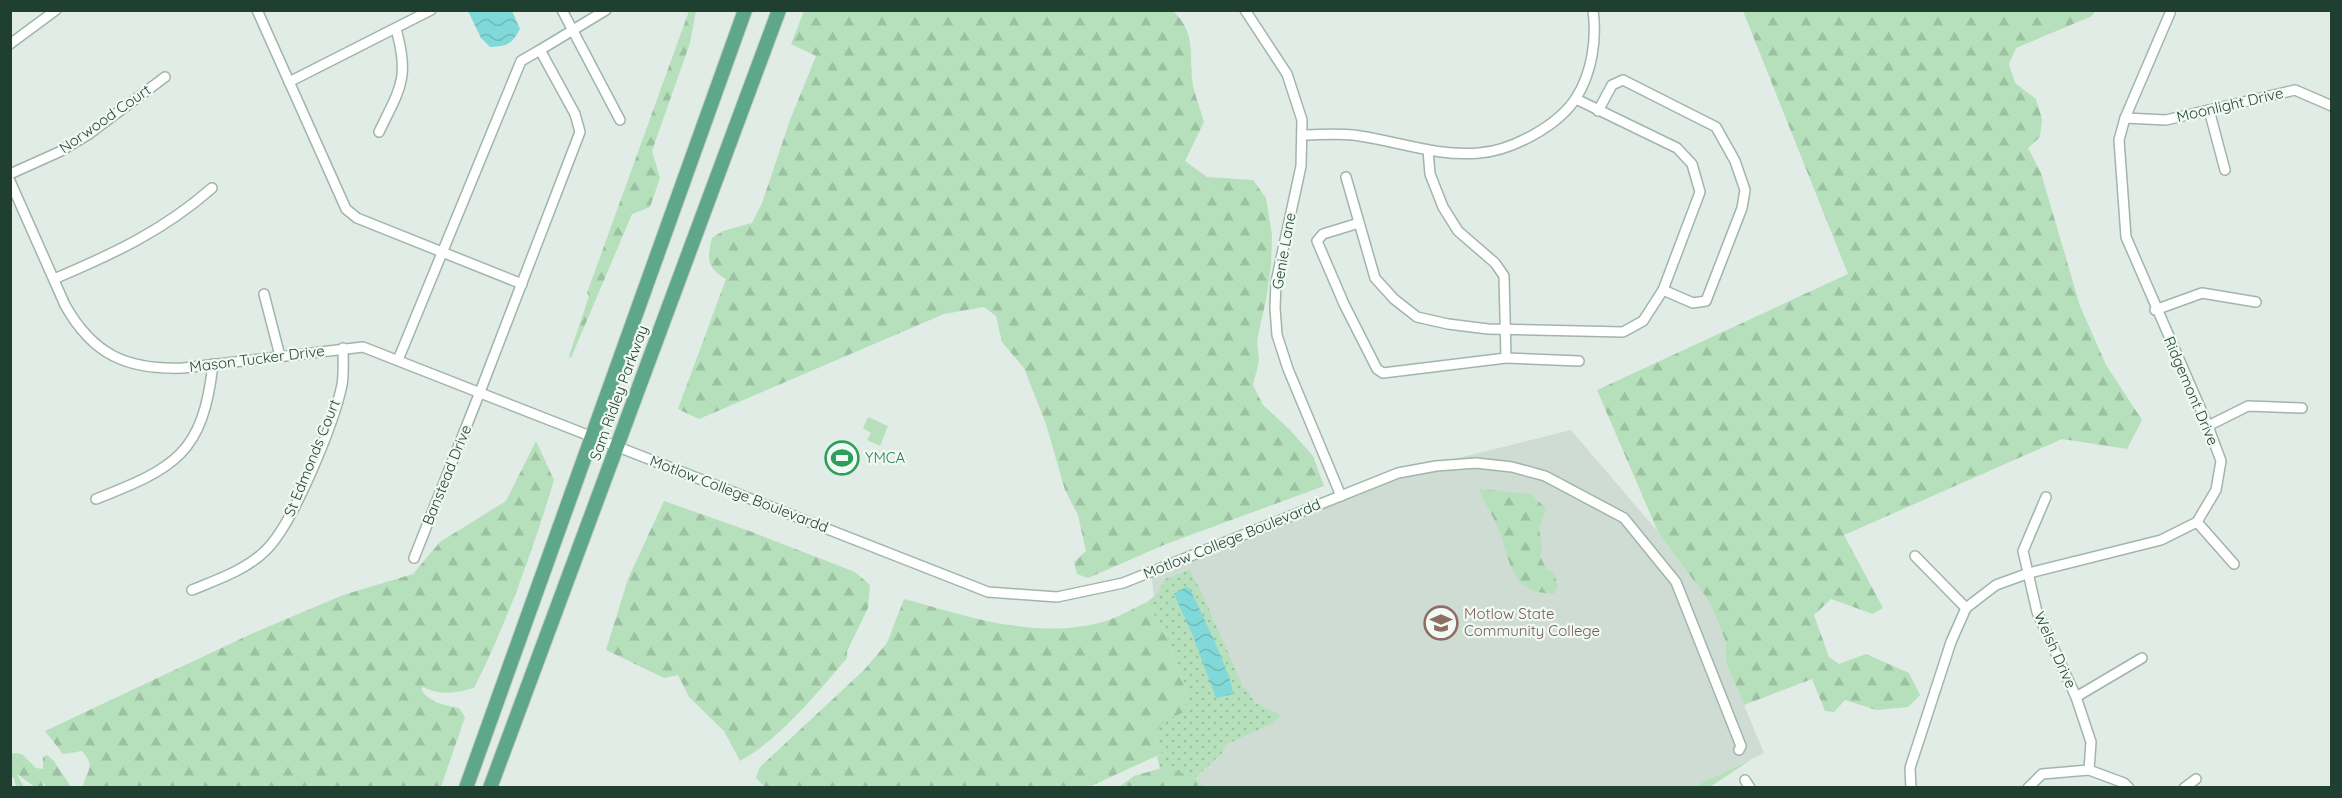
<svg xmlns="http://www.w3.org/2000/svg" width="2342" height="798" viewBox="0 0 2342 798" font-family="Quicksand,sans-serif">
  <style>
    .built { fill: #cedcd3 }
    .grass { fill: url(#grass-dots) }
    .forest { fill: url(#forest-firs) }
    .park { fill: #b6e0bb }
    .water { fill: url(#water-waves) }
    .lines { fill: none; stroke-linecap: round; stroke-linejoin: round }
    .street-casing { stroke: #a2b5ab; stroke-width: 12 }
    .primary-casing { stroke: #c0c9c5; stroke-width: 16 }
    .street { stroke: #fff; stroke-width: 9 }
    .primary { stroke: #5fa78a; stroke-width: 14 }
    .labels { text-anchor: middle; stroke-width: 4.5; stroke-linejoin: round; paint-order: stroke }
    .street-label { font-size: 15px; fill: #1f3f31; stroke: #f0f9f3 }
    .leisure-label { font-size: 15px; fill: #27864d; stroke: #f0f9f3; text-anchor: start }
    .education-label { font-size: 15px; fill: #785e54; stroke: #f0f9f3; text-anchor: start }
  </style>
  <defs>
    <pattern id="grass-dots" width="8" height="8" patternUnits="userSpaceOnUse" patternTransform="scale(1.5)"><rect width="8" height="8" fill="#b6e0bb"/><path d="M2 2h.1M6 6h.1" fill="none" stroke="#9cc1a1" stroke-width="1.8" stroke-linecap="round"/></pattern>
    <pattern id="forest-firs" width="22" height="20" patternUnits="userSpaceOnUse" patternTransform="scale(1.5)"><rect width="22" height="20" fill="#b6e0bb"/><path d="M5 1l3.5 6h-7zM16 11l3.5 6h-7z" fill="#9cc1a1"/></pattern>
    <pattern id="water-waves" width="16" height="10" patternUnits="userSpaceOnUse" patternTransform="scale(1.5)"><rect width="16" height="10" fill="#81d8d8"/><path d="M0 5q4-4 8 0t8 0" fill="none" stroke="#6fbaba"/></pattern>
  </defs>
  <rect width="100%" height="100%" fill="#e0ece5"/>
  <path class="built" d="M 1571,430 L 1658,532 L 1709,601 L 1726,642 L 1726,662 L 1764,753 L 1693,787 L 1204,787 L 1195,778 L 1198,721 L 1155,604 L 1151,572 L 1398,473 Z"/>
  <path class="grass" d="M 1189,570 L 1201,591 L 1243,687 L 1248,691 L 1255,703 L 1281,715 L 1273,723 L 1225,745 L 1223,752 L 1195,778 L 1160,769 L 1157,756 L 1165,752 L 1154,739 L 1162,723 L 1188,696 L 1167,638 L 1147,602 L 1157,594 L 1165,579 Z"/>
  <g class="forest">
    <path d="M 689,11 L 696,11 L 690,43 L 652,151 L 660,178 L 650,207 L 632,214 L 571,358 L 569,356 L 589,296 L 587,293 Z"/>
    <path d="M 804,11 L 1173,11 C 1199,35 1187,59 1194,90 C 1197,101 1201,111 1204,122 L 1185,161 L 1207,177 L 1253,180 L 1266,198 L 1272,235 L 1271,266 L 1266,300 L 1257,340 L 1259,361 L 1253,385 L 1263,405 L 1289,429 L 1313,456 L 1324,486 L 1166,544 L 1088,578 L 1077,574 L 1074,562 L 1086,551 L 1078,515 L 1065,490 L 1046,424 L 1024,368 L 1002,342 L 996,316 L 984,307 L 944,314 L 699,419 L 678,409 L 726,279 C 706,267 707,259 712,238 L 723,231 L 752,223 L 762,203 L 790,120 L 816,56 L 791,44 Z"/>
    <path d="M 1743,11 L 2095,11 L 2092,16 L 2016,48 L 2009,64 L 2015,83 L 2036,99 L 2042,119 L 2040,137 L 2028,148 L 2041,173 L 2080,306 L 2106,365 L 2142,420 L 2127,449 L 2062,439 L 1844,535 L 1883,608 L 1873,614 L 1831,599 L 1814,615 L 1829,657 L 1839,664 L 1866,654 L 1909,673 L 1920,695 L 1908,707 L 1876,710 L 1845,700 L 1834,712 L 1825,711 L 1812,679 L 1744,705 L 1726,662 L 1726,642 L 1709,601 L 1658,532 L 1597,390 L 1848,274 Z"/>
    <path d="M 536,441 L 554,480 C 533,550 507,623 474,688 C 454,693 442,696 423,687 L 421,689 C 430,703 443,705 459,708 L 465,717 L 441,787 L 83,787 C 86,770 97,768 82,751 L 63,754 L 45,731 L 251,634 L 343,595 L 413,574 L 440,542 L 506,501 Z"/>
    <path d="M 1479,489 L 1530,494 L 1546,508 L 1539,529 L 1542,546 L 1540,556 L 1546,568 L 1554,574 L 1558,586 L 1554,594 C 1512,592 1512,569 1501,535 C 1496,520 1485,505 1479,489 Z"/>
    <path d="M 664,501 L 752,532 L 855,572 L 870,585 L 868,608 L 847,651 L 847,658 C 818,692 779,740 740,761 L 724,731 L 689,697 L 678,675 L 664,678 L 606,650 L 628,579 Z"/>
    <path d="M 904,599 C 970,617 1040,642 1109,620 C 1122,615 1134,608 1147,602 L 1167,638 L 1188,696 L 1184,712 L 1162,723 L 1154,739 L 1165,752 L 1089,787 L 765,787 L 756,778 L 760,767 L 864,670 L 887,643 Z"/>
    <path d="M 15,753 L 22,754 L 36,768 L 43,769 L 43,757 L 47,755 L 54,761 L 71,787 L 47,787 L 43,783 L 44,787 L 35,787 L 17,774 L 24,787 L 16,787 L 14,778 L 10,776 L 11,754 Z"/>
    <path d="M 1752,759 L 1710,787 L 1693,787 Z"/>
    <path d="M 1165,767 L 1195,778 L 1204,787 L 1119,787 L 1134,776 Z"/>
  </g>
  <path class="park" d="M 868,417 L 888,426 L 880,446 L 867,440 L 871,433 L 863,428 Z"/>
  <g class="water">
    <path d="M 468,11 L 512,11 L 520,29 C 511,45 508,46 490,47 L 481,38 Z"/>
    <path d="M 1186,587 L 1189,588 C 1197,602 1235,682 1233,694 L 1216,698 L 1193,636 L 1174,594 Z"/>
  </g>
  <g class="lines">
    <defs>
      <g id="street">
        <path d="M 257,10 L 346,209 L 357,218 L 522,284"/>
        <path d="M 562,10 L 620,120"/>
        <path d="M 1245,10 L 1287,74 L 1302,120 L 1301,166 L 1276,282 L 1275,308 L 1277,335 L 1288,369 L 1341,496"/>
        <path d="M 10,44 L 56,10"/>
        <path d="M 540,50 L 606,10"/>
        <path d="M 289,82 L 431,10"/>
        <path d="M 2209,110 L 2225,170"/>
        <path d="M 1598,111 L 1612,85 L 1623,80 L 1716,127 L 1735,161 L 1745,190 L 1742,208 L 1706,301 L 1693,303 L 1663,290"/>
        <path d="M 2125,118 L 2166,120 L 2295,90 L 2332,106"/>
        <path d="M 379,132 C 400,88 410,79 396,29"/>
        <path d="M 1302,135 C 1319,135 1336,133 1353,135 C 1394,140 1436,157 1479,153 C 1511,151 1558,126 1576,98 C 1592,73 1597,39 1593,10"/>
        <path d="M 10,174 L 59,152 L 89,134 L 165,77"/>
        <path d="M 1346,177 L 1375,278 L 1394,299 L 1417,317 L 1448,324 L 1488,329 L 1623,332 L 1643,321 L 1663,290 L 1700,192 L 1692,164 L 1677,148 L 1576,99"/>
        <path d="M 10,181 L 65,305 C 93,355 127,370 183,368 L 363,347 L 988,592 L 1057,597 L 1123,583 L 1398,473 L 1436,466 L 1476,463 L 1512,467 L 1545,476 L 1624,518 L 1676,582 L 1741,746 L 1739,750"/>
        <path d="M 1359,223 L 1323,234 L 1317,241 L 1344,304 L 1377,369 L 1383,373 L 1506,358 L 1504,276 L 1495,263 L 1458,231 L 1443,207 L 1430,174 L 1428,150"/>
        <path d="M 54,279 C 113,254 163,231 212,188"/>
        <path d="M 264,294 L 280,356"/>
        <path d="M 2155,310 L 2202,293 L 2256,302"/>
        <path d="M 1506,358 L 1579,361"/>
        <path d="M 398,360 L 521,61 L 540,50 L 575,114 L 580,132 L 480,392 L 414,558"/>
        <path d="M 2208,426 L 2248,406 L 2302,408"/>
        <path d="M 2046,497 L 2023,551 L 2037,612 L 2076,697 L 2091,742 L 2089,770"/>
        <path d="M 96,499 C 175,468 203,454 213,364"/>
        <path d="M 2197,522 L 2234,564"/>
        <path d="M 1915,556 L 1966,608"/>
        <path d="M 192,590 C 216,580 246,570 265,551 C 293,525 334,423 342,385 C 344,373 343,360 343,348"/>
        <path d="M 2076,697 L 2142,658"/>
        <path d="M 1745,780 L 1750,788"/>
        <path d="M 1911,788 L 1910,768 L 1951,642 L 1966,608 L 1996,585 L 2029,573 L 2161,540 L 2197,522 L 2216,490 L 2221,461 L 2208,426 L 2126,237 L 2119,140 L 2125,118 L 2170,13"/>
        <path d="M 2028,788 L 2042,774 L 2089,770 L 2124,783 L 2129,788"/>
        <path d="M 2184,788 L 2196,779"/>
      </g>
      <g id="primary">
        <path d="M 466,788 L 745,10"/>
        <path d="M 490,788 L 779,10"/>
      </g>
    </defs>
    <use href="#street" class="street-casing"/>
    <use href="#primary" class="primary-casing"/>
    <use href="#street" class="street"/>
    <use href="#primary" class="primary"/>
  </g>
  <defs>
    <symbol id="stadium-ring" viewBox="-11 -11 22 22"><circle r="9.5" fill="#f0f9f3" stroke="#2e9e5b" stroke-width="1.5"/><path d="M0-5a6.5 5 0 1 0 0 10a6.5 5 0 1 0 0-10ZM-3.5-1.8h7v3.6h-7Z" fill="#2e9e5b"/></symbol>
    <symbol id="university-ring" viewBox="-11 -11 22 22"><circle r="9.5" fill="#f0f9f3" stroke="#8d6e63" stroke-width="1.5"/><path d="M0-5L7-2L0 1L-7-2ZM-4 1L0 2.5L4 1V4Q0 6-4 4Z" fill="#8d6e63"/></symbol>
  </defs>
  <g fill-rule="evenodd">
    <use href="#stadium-ring" x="823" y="439" width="38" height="38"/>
    <use href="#university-ring" x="1422" y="604" width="38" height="38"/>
  </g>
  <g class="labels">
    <g class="street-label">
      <text transform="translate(2230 105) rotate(-13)" y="5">Moonlight Drive</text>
      <text transform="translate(105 119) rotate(-35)" y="5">Norwood Court</text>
      <text transform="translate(1284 251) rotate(-80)" y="5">Genie Lane</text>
      <text transform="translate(257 359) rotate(-7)" y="5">Mason Tucker Drive</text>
      <text transform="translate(2191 391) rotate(67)" y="5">Ridgemont Drive</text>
      <text transform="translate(619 393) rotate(-70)" y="5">Sam Ridley Parkway</text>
      <text transform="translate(312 458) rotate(-68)" y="5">St Edmonds Court</text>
      <text transform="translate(447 475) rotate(-68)" y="5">Banstead Drive</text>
      <text transform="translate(739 494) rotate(21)" y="5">Motlow College Boulevardd</text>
      <text transform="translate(1232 539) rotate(-22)" y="5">Motlow College Boulevardd</text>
      <text transform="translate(2055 650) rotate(66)" y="5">Welsh Drive</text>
    </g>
    <g class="leisure-label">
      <text x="865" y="463">YMCA</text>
    </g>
    <g class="education-label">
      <text x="1464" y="619">Motlow State<tspan x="1464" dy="17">Community College</tspan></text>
    </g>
  </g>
  <rect width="2342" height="798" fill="none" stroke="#1f3f31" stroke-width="24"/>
</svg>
